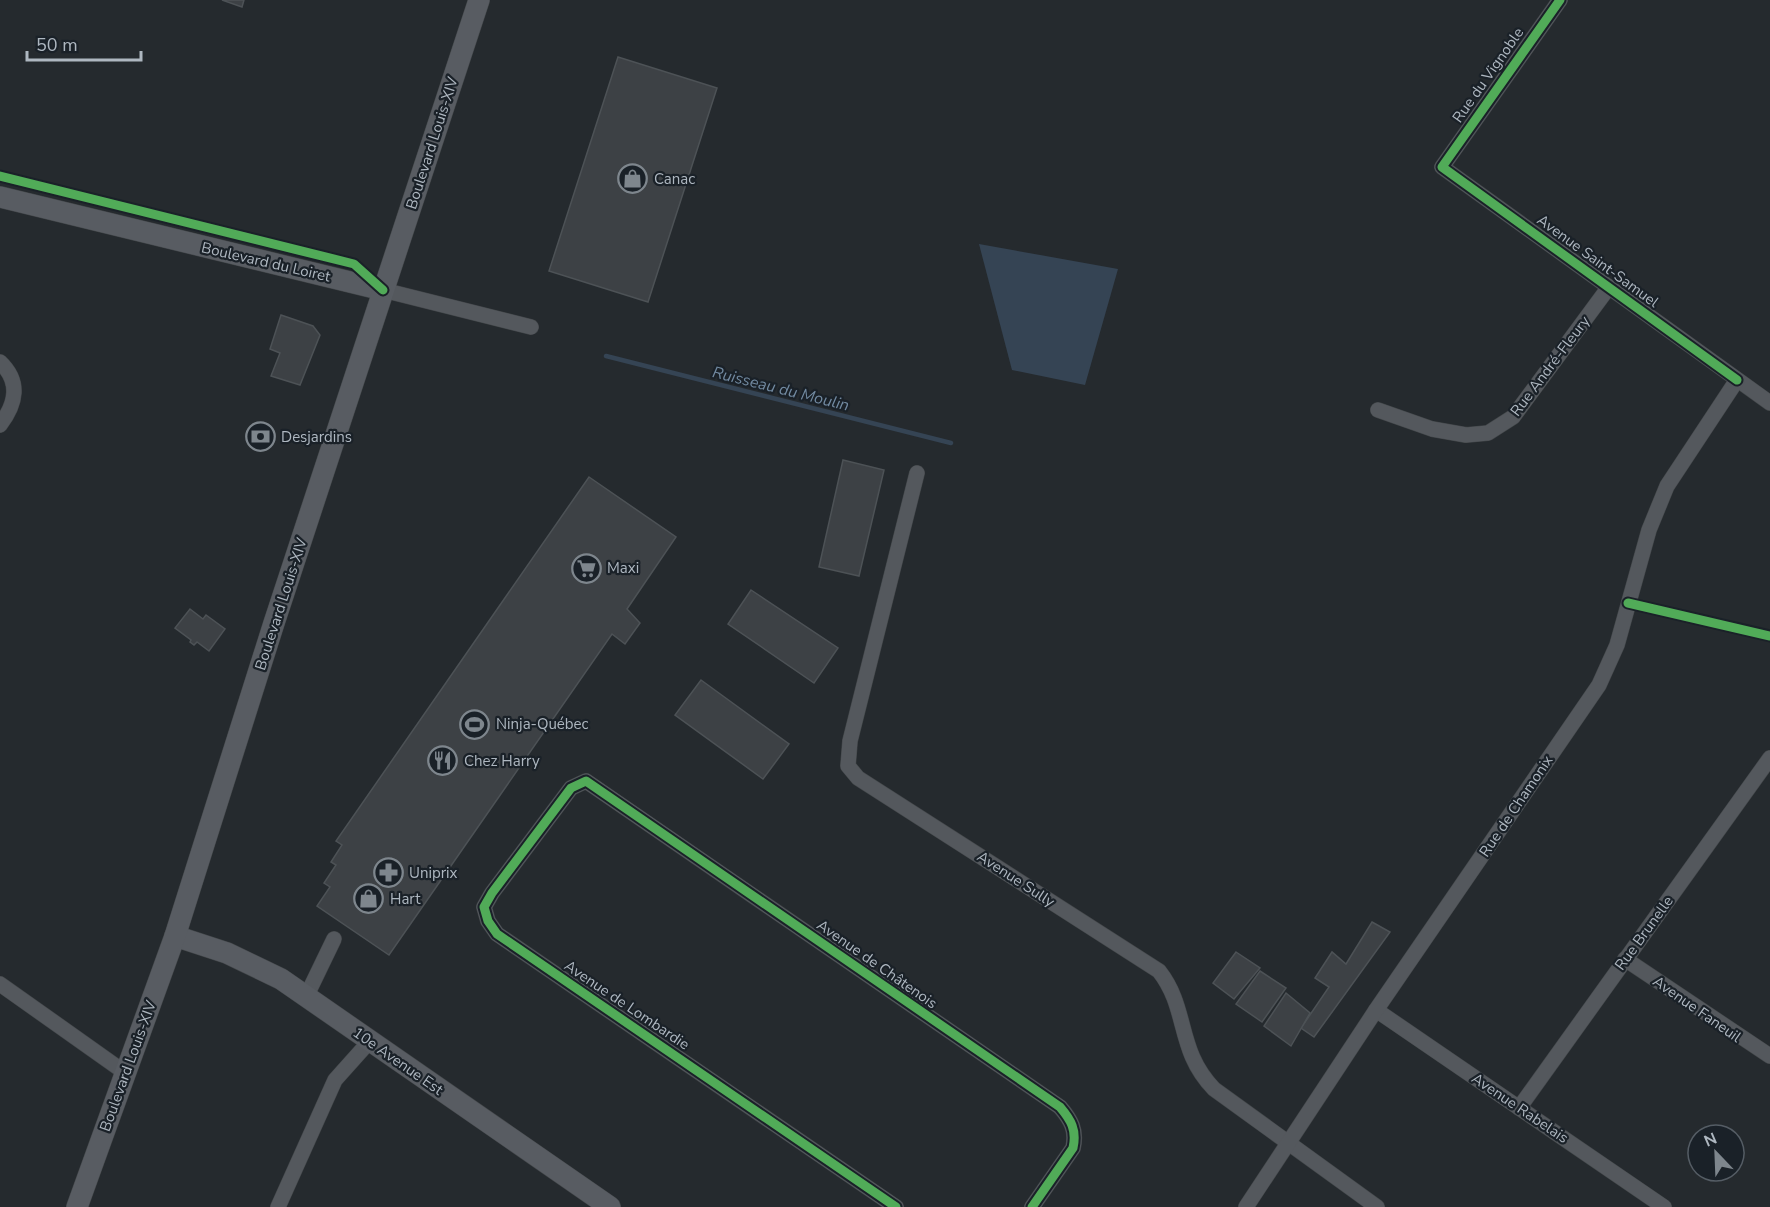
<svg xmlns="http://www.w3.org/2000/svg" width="1770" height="1207" viewBox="0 0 1770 1207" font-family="'Nunito Sans',sans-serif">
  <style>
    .water { fill: #354454 }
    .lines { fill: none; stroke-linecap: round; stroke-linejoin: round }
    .stream { stroke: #354454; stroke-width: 4.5 }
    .building { fill: #3d4145; stroke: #4d5256; stroke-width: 1.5 }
    .street-casing { stroke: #424649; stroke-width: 16 }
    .secondary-casing { stroke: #424649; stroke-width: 22 }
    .street { stroke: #54585d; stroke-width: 15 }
    .secondary { stroke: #585c62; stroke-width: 21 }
    .cycleway-casing { stroke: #1a2128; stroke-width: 13 }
    .cycleway { stroke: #51ab58; stroke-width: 9 }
    .labels { text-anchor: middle; stroke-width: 4.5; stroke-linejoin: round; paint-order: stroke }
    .street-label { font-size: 15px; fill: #aeb7c0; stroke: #1a2128 }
    .poi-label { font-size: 15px; fill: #aeb7c0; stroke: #1a2128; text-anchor: start }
    .water-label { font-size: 16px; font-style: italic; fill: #728aa1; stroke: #1a2128 }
  </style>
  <rect width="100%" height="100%" fill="#252a2e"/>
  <path class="water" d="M 979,244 L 1118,269 L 1085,385 L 1012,370 Z"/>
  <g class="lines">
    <path class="stream" d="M 606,356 L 951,443"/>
  </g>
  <g class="building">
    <path d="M 222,0 L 244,0 L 242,7 Z"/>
    <path d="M 618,57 L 717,88 L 648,302 L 549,271 Z"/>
    <path d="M 281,315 L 313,326 L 320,335 L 300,385 L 271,376 L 280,353 L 270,349 Z"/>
    <path d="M 843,460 L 884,470 L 859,576 L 819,567 Z"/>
    <path d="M 589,477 L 676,537 L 627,609 L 640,623 L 625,644 L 612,634 L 389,955 L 317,906 L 330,887 L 324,883 L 336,865 L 331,862 L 342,845 L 336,841 Z"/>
    <path d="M 751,590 L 838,648 L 814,683 L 728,624 Z"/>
    <path d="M 190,609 L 203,619 L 206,615 L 225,629 L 209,651 L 197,642 L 194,645 L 190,642 L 191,640 L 175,628 Z"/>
    <path d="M 701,680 L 789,744 L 763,779 L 675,715 Z"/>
    <path d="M 1372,922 L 1390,932 L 1314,1037 L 1301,1028 L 1329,987 L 1315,978 L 1332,952 L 1346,964 Z"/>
    <path d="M 1236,952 L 1260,968 L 1234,999 L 1213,983 Z"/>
    <path d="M 1260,971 L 1286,988 L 1262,1022 L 1236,1004 Z"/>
    <path d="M 1286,993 L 1310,1013 L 1291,1046 L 1264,1026 Z"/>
  </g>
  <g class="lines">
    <defs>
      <g id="street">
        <path d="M 1560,0 L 1442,167 L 1770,403"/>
        <path d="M 383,290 L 531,327"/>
        <path d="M 0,362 C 21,382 16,404 0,425"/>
        <path d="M 1378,410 L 1432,429 L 1466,435 L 1488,433 L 1513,417 L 1609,287"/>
        <path d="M 917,473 L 850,741 L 848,766 L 858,778 L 1159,971 C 1189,1009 1176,1050 1214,1089 L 1377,1207"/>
        <path d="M 1625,959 L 1770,1056"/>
        <path d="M 0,984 L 127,1074"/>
        <path d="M 306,997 L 334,939"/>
        <path d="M 1376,1010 L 1664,1207"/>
        <path d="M 1519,1108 L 1770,758"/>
        <path d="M 278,1207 L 335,1080 L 369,1042"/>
        <path d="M 896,1207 L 497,934 L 488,921 L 484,907 L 492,893 L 571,788 L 586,781 L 1060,1107 C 1071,1120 1077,1130 1073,1148 L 1032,1207"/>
        <path d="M 1246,1207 L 1376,1010 L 1599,685 L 1617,645 L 1649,530 L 1667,486 L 1737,380"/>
      </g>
      <g id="secondary">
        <path d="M 0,197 L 383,290"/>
        <path d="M 175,936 L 227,953 L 281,979 L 610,1207"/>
        <path d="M 77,1207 L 175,936 L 274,623 L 479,0"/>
      </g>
    </defs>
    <use href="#street" class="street-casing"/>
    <use href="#secondary" class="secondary-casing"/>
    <use href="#street" class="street"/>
    <use href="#secondary" class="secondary"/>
    <defs>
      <g id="cycleway">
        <path d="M 1560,0 L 1442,167 L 1737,380"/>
        <path d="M 0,176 L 354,264 L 383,290"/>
        <path d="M 1628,603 L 1770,636"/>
        <path d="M 896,1207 L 497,934 L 488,921 L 484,907 L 492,893 L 571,788 L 586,781 L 1060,1107 C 1071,1120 1077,1130 1073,1148 L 1032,1207"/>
      </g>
    </defs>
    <use href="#cycleway" class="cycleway-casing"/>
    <use href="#cycleway" class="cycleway"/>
  </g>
  <defs>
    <symbol id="shop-ring" viewBox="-11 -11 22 22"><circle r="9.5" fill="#1a2128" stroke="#7e868d" stroke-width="1.5"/><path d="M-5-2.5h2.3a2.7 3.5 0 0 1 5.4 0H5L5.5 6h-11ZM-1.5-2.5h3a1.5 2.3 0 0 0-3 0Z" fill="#7e868d"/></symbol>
    <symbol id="bank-ring" viewBox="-11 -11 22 22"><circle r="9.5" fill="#1a2128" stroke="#7e868d" stroke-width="1.5"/><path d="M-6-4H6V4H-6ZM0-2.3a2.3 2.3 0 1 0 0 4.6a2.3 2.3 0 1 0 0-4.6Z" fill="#7e868d"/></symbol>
    <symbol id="supermarket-ring" viewBox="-11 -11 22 22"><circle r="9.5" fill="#1a2128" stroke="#7e868d" stroke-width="1.5"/><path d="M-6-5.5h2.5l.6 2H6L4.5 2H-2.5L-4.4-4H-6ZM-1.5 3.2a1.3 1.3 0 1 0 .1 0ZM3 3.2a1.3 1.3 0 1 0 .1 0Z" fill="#7e868d"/></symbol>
    <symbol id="stadium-ring" viewBox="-11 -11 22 22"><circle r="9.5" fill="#1a2128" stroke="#7e868d" stroke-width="1.5"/><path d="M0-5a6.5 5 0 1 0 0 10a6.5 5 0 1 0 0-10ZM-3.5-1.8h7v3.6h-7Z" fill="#7e868d"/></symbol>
    <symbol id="restaurant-ring" viewBox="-11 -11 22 22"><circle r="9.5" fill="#1a2128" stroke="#7e868d" stroke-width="1.5"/><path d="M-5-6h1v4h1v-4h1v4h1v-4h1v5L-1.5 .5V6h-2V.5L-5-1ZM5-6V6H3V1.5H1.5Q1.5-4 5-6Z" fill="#7e868d"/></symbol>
    <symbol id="pharmacy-ring" viewBox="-11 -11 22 22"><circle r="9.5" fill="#1a2128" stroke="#7e868d" stroke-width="1.5"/><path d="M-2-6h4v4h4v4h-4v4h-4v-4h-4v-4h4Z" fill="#7e868d"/></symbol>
  </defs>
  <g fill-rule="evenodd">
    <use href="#shop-ring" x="616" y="162" width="33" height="33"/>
    <use href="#bank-ring" x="244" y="420" width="33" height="33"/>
    <use href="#supermarket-ring" x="570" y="552" width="33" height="33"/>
    <use href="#stadium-ring" x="458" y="708" width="33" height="33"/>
    <use href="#restaurant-ring" x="426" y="744" width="33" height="33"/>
    <use href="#pharmacy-ring" x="372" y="856" width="33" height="33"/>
    <use href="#shop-ring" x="352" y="882" width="33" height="33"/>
  </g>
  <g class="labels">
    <g class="street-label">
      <text transform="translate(1488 75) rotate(-55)" y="5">Rue du Vignoble</text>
      <text transform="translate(432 143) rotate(-72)" y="5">Boulevard Louis-XIV</text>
      <text transform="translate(1598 261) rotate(36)" y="5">Avenue Saint-Samuel</text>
      <text transform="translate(266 262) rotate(13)" y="5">Boulevard du Loiret</text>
      <text transform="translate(1550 366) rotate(-53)" y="5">Rue André-Fleury</text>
      <text transform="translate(281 604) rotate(-72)" y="5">Boulevard Louis-XIV</text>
      <text transform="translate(1516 806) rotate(-56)" y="5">Rue de Chamonix</text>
      <text transform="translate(1016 879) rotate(33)" y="5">Avenue Sully</text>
      <text transform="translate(1644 933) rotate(-54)" y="5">Rue Brunelle</text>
      <text transform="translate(877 964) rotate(35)" y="5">Avenue de Châtenois</text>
      <text transform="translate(627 1005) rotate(34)" y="5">Avenue de Lombardie</text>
      <text transform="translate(1697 1009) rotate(35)" y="5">Avenue Faneuil</text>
      <text transform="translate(398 1061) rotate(35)" y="5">10e Avenue Est</text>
      <text transform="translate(128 1066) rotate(-70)" y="5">Boulevard Louis-XIV</text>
      <text transform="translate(1520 1108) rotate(34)" y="5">Avenue Rabelais</text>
    </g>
    <g class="poi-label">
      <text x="654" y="184">Canac</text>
      <text x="281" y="442">Desjardins</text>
      <text x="607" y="573">Maxi</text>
      <text x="496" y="729">Ninja-Québec</text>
      <text x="464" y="766">Chez Harry</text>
      <text x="409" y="878">Uniprix</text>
      <text x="390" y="904">Hart</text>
    </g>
    <g class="water-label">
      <text transform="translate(781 388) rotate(14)" y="6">Ruisseau du Moulin</text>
    </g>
  </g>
  <g transform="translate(1716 1153) rotate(337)"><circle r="28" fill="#1a2128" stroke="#555d65" stroke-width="1.5"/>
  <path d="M0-4.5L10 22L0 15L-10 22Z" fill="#7e868d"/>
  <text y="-9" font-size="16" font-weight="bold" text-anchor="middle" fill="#aeb7c0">N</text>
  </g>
  <path d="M27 51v9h114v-9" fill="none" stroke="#aeb7c0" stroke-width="3"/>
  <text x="36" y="51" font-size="18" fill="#aeb7c0" stroke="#1a2128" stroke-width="4.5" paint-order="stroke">50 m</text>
</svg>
